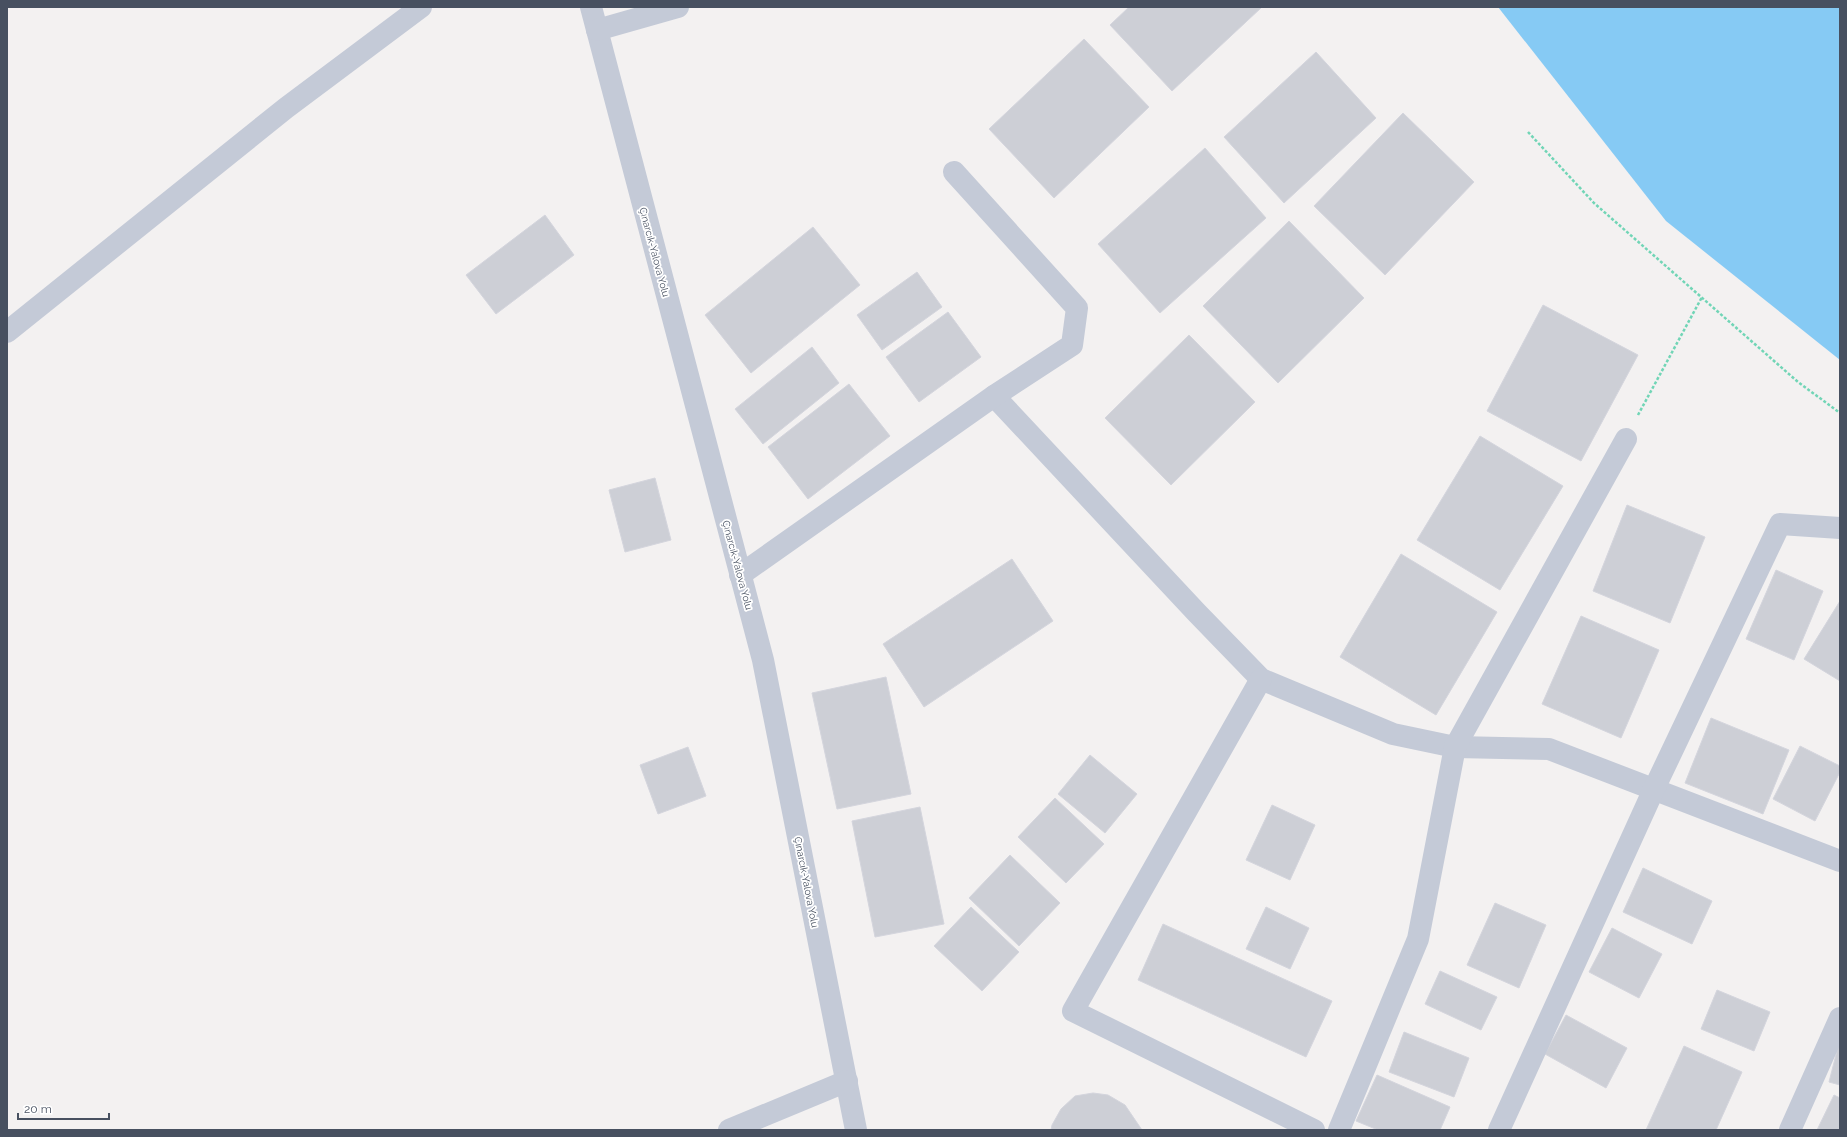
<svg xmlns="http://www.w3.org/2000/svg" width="1847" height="1137" viewBox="0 0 1847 1137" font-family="Raleway,sans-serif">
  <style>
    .water { fill: #86caf4 }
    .building { fill: #cdcfd6; stroke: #d4d5dd }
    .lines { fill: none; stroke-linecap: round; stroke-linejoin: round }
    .path { stroke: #71d5b6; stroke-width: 2.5; stroke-dasharray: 3 2; stroke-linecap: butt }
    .minor { stroke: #c4cad7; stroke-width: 22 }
    .labels { text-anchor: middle; stroke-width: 3.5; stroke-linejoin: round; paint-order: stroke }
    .street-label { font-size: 10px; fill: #475060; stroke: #fff }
  </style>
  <rect width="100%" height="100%" fill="#f3f1f1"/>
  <path class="water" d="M 1498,7 L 1840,7 L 1840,360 L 1666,221 Z"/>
  <g class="building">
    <path d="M 1129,7 L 1262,7 L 1172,91 L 1110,25 Z"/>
    <path d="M 1084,39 L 1149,107 L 1054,198 L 989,129 Z"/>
    <path d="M 1316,52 L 1376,118 L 1284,203 L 1224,137 Z"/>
    <path d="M 1403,113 L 1474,182 L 1385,275 L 1314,206 Z"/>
    <path d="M 1205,148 L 1266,218 L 1160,313 L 1098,244 Z"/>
    <path d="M 545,215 L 574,255 L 496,314 L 466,275 Z"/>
    <path d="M 1289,221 L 1364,298 L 1278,383 L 1203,306 Z"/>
    <path d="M 813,227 L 860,285 L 751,373 L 705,315 Z"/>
    <path d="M 917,272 L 942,307 L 882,350 L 857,315 Z"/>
    <path d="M 1543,305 L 1638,355 L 1581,461 L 1487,411 Z"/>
    <path d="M 948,312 L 981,357 L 919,402 L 886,357 Z"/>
    <path d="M 1189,335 L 1255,402 L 1171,485 L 1105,418 Z"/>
    <path d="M 812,347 L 839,383 L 763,444 L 735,409 Z"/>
    <path d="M 849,384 L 890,436 L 808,499 L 768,447 Z"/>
    <path d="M 1480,436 L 1563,486 L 1500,590 L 1417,540 Z"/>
    <path d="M 655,478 L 671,540 L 625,552 L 609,490 Z"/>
    <path d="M 1627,505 L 1705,537 L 1670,623 L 1593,591 Z"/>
    <path d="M 1401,554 L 1497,612 L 1436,715 L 1340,657 Z"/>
    <path d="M 1012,559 L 1053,621 L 924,707 L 883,644 Z"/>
    <path d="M 1776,570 L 1823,591 L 1794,660 L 1746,639 Z"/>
    <path d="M 1840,601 L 1840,681 L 1804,659 Z"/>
    <path d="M 1581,616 L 1659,650 L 1621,738 L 1542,704 Z"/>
    <path d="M 886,677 L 911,794 L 837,809 L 812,693 Z"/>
    <path d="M 1711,718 L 1789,750 L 1763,814 L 1685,783 Z"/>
    <path d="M 1800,746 L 1840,766 L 1840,772 L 1815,821 L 1773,799 Z"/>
    <path d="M 688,747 L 706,796 L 658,814 L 640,765 Z"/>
    <path d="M 1090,755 L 1137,794 L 1105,833 L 1058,794 Z"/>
    <path d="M 1055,798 L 1104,844 L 1066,883 L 1018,837 Z"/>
    <path d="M 1272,805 L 1315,825 L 1290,880 L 1246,860 Z"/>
    <path d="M 920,807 L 944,924 L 875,937 L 852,821 Z"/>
    <path d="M 1010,855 L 1060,903 L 1019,946 L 969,898 Z"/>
    <path d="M 1643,868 L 1712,901 L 1692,944 L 1623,912 Z"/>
    <path d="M 1495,903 L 1546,925 L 1519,988 L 1467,965 Z"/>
    <path d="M 971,907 L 1019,952 L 982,991 L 934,946 Z"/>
    <path d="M 1266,907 L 1309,928 L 1290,969 L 1246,949 Z"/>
    <path d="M 1163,924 L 1332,1001 L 1306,1057 L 1138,980 Z"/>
    <path d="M 1612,928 L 1662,954 L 1639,998 L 1589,972 Z"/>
    <path d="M 1440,971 L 1497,997 L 1481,1030 L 1425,1004 Z"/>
    <path d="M 1717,990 L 1770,1012 L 1754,1051 L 1701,1029 Z"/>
    <path d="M 1566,1015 L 1627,1048 L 1606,1088 L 1545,1054 Z"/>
    <path d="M 1404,1032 L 1469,1058 L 1454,1097 L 1389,1072 Z"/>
    <path d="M 1840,1039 L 1840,1085 L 1829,1082 Z"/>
    <path d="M 1684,1046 L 1742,1072 L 1716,1130 L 1646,1130 Z"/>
    <path d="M 1377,1075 L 1450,1107 L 1440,1130 L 1378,1130 L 1356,1121 Z"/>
    <path d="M 1093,1093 L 1108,1095 L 1125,1105 L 1142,1130 L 1051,1130 L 1052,1125 L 1061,1109 L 1075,1096 Z"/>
    <path d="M 1834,1095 L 1840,1098 L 1840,1130 L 1817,1130 Z"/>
  </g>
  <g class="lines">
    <g class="path">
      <path d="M 1528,132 L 1594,203 L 1798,382 L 1840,413"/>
      <path d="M 1638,415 L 1702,297"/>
    </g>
    <g class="minor">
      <path d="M 591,7 L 763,660 L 856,1130"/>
      <path d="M 597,30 L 678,7"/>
      <path d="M 7,332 L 286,108 L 421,7"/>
      <path d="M 994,396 L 1197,613 L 1261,679 L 1393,734 L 1455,747 L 1549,749 L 1840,861"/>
      <path d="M 740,575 L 994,396 L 1072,345 L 1077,308 L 954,172"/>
      <path d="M 1261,679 L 1073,1011 L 1314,1130"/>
      <path d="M 729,1130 L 847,1081"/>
      <path d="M 1339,1130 L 1418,939 L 1455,747 L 1626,439"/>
      <path d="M 1499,1130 L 1654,789 L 1780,524 L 1840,528"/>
      <path d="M 1790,1130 L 1840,1018"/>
    </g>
  </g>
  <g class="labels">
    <g class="street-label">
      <text transform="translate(655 252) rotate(75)" y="4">Çınarcık-Yalova Yolu</text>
      <text transform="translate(738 565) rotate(75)" y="4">Çınarcık-Yalova Yolu</text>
      <text transform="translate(807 882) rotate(79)" y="4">Çınarcık-Yalova Yolu</text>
    </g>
  </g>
  <rect width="1847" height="1137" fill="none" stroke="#475060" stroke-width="16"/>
  <path d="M18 1113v6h91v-6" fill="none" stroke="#475060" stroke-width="2"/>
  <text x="24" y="1113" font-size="12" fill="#475060" stroke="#ffffff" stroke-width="3" paint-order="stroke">20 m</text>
</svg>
